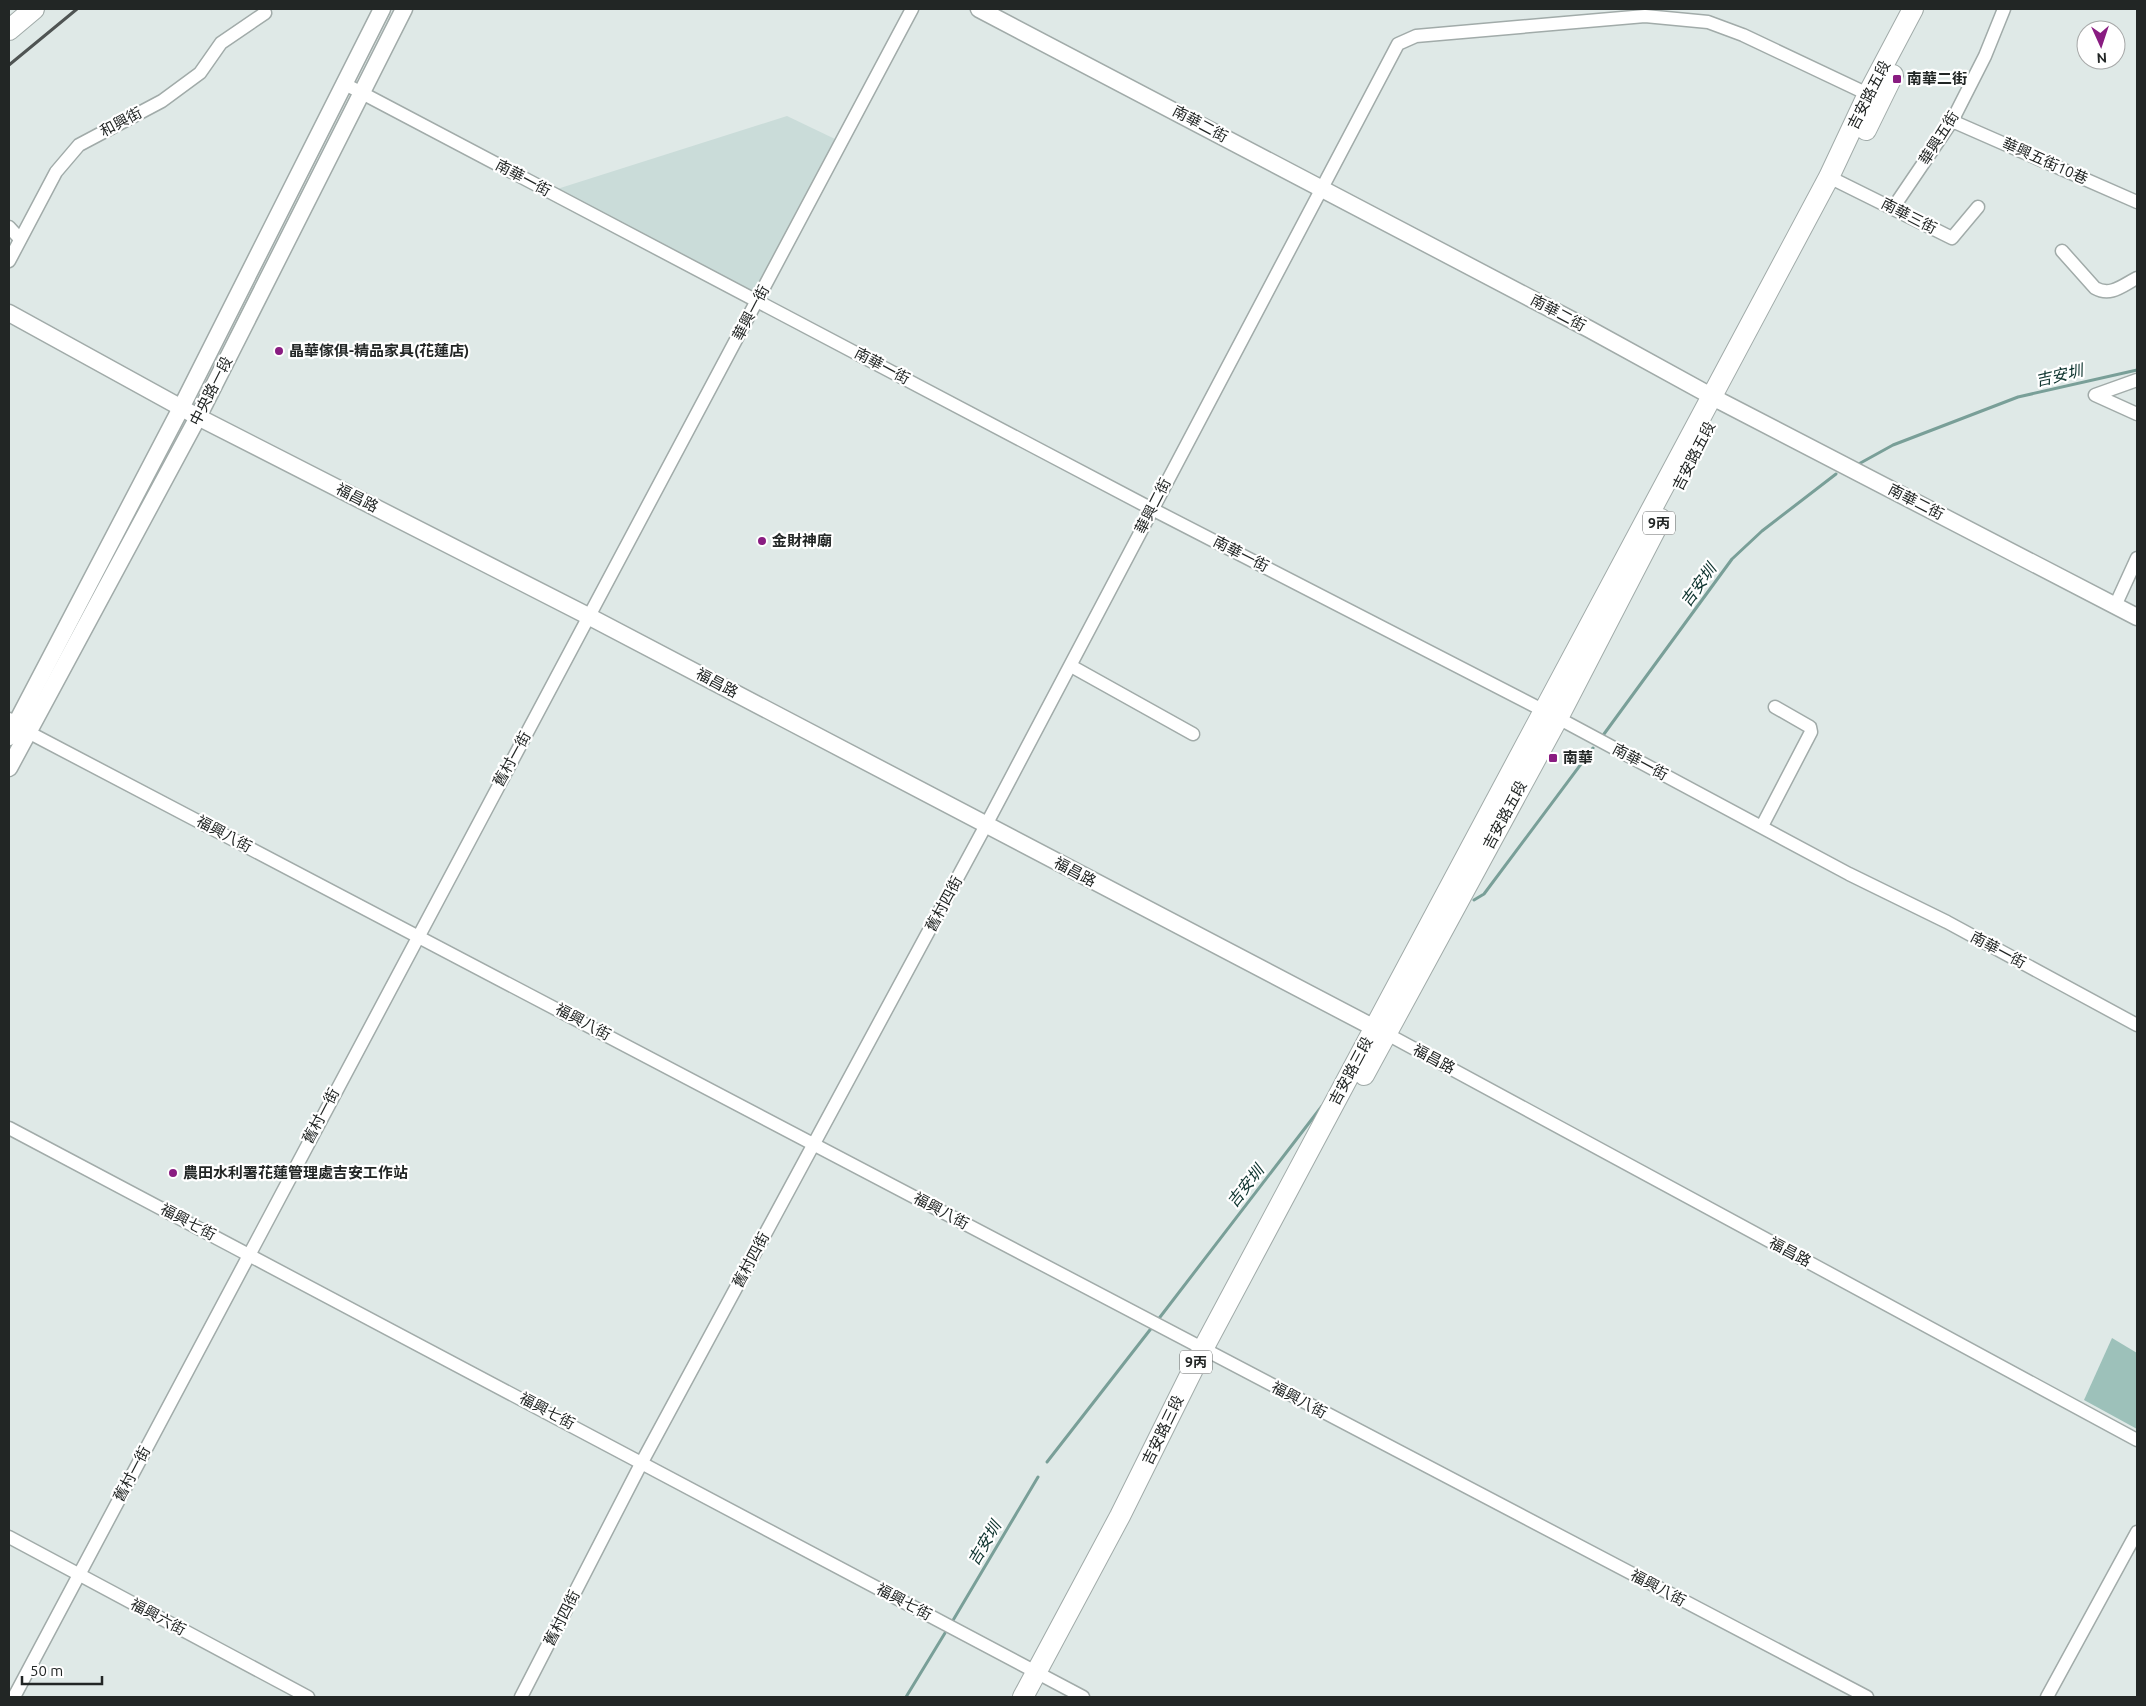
<svg xmlns="http://www.w3.org/2000/svg" width="2146" height="1706" viewBox="0 0 2146 1706" font-family="Ubuntu,'Noto Sans TC',sans-serif">
  <style>
    .built { fill: #cadcd9 }
    .green { fill: #9dc1ba }
    .lines { fill: none; stroke-linecap: round; stroke-linejoin: round }
    .stream { stroke: #799f98; stroke-width: 3 }
    .minor-casing { stroke: #a1aba9; stroke-width: 15 }
    .tertiary-casing { stroke: #a1aba9; stroke-width: 19 }
    .primary-casing { stroke: #a1aba9; stroke-width: 22 }
    .minor { stroke: #fff; stroke-width: 12 }
    .tertiary { stroke: #fff; stroke-width: 16 }
    .primary { stroke: #fff; stroke-width: 20 }
    .rail { stroke: #4f5453; stroke-width: 3 }
    .poi-dot { fill: #891c81; stroke: #fff; stroke-width: 2 }
    .labels { text-anchor: middle; stroke-width: 4.5; stroke-linejoin: round; paint-order: stroke }
    .shield { fill: #fff; stroke: #646766; stroke-width: 1 }
    .shield-label { font-size: 14px; font-weight: bold; fill: #222625 }
    .poi-label { font-size: 15px; font-weight: bold; fill: #222625; stroke: #fff; text-anchor: start }
    .street-label { font-size: 15px; fill: #222625; stroke: #fff }
    .water-label { font-size: 16px; font-style: italic; fill: #0d332e; stroke: #fff }
  </style>
  <rect width="100%" height="100%" fill="#dfe9e7"/>
  <path class="built" d="M 787,116 L 835,139 L 754,295 L 554,190 Z"/>
  <path class="green" d="M 2112,1338 L 2137,1353 L 2137,1429 L 2084,1400 Z"/>
  <g class="lines">
    <g class="stream">
      <path d="M 1855,466 L 1893,445 L 2018,397 L 2137,370"/>
      <path d="M 1604,734 L 1732,559 L 1762,531 L 1836,474"/>
      <path d="M 1474,900 L 1484,894 L 1593,748"/>
      <path d="M 1157,1321 L 1322,1106"/>
      <path d="M 1047,1462 L 1153,1326"/>
      <path d="M 952,1622 L 1038,1477"/>
      <path d="M 906,1697 L 945,1633"/>
    </g>
    <defs>
      <g id="minor">
        <path d="M 343,83 L 1152,509 L 1558,718 L 1849,874 L 1947,922 L 2137,1025"/>
        <path d="M 1952,121 L 2137,202"/>
        <path d="M 1829,177 L 1952,238 L 1978,207"/>
        <path d="M 1893,208 L 1952,121 L 1985,56 L 2004,9"/>
        <path d="M 9,227 L 20,239"/>
        <path d="M 2062,251 L 2095,288 C 2111,297 2123,285 2137,278"/>
        <path d="M 9,261 L 56,172 L 79,145 L 162,101 L 200,73 L 221,43 L 265,13"/>
        <path d="M 2137,380 L 2095,395 L 2137,414"/>
        <path d="M 2115,606 L 2137,558"/>
        <path d="M 1071,666 L 1193,734"/>
        <path d="M 9,719 L 28,732 L 1867,1697"/>
        <path d="M 1762,826 L 1811,732 L 1810,727 L 1775,707"/>
        <path d="M 1387,1034 L 2137,1440"/>
        <path d="M 9,1128 L 1083,1697"/>
        <path d="M 9,1537 L 308,1697"/>
        <path d="M 14,1697 L 912,9"/>
        <path d="M 521,1697 L 642,1462 L 986,825 L 1398,44 L 1416,36 L 1645,16 L 1708,22 L 1743,35 L 1874,97"/>
        <path d="M 2047,1697 L 2137,1532"/>
      </g>
      <g id="tertiary">
        <path d="M 979,9 L 1589,329 L 1722,402 L 2137,617"/>
        <path d="M 9,313 L 198,417 L 590,617 L 1384,1033"/>
        <path d="M 9,737 L 181,408 L 382,9"/>
        <path d="M 9,768 L 198,417 L 404,9"/>
      </g>
      <g id="primary">
        <path d="M 9,30 L 34,9"/>
        <path d="M 1866,130 L 1893,75"/>
        <path d="M 1364,1075 L 1558,718 L 1661,519"/>
        <path d="M 1023,1697 L 1120,1516 L 1203,1349 L 1829,177 L 1868,94 L 1913,9"/>
      </g>
    </defs>
    <use href="#minor" class="minor-casing"/>
    <use href="#tertiary" class="tertiary-casing"/>
    <use href="#primary" class="primary-casing"/>
    <use href="#minor" class="minor"/>
    <use href="#tertiary" class="tertiary"/>
    <use href="#primary" class="primary"/>
    <path class="rail" d="M 9,65 L 77,9"/>
  </g>
  <g class="poi-dot">
    <rect x="1892" y="74" width="10" height="10" rx="2.5"/>
    <circle cx="279" cy="351" r="5"/>
    <circle cx="762" cy="541" r="5"/>
    <rect x="1548" y="753" width="10" height="10" rx="2.5"/>
    <circle cx="173" cy="1173" r="5"/>
  </g>
  <g class="labels">
    <g class="shield">
      <rect x="1643" y="511.5" width="32" height="23" rx="4"/>
      <rect x="1180" y="1350.5" width="32" height="23" rx="4"/>
    </g>
    <g class="shield-label">
      <text x="1659" y="528">9丙</text>
      <text x="1196" y="1367">9丙</text>
    </g>
    <g class="poi-label">
      <text x="1907" y="84">南華二街</text>
      <text x="289" y="356">晶華傢俱-精品家具(花蓮店)</text>
      <text x="772" y="546">金財神廟</text>
      <text x="1563" y="763">南華</text>
      <text x="183" y="1178">農田水利署花蓮管理處吉安工作站</text>
    </g>
    <g class="street-label">
      <text transform="translate(1869 95) rotate(-63)" y="5">吉安路五段</text>
      <text transform="translate(121 122) rotate(-28)" y="5">和興街</text>
      <text transform="translate(1200 124) rotate(28)" y="5">南華二街</text>
      <text transform="translate(1939 138) rotate(-58)" y="5">華興五街</text>
      <text transform="translate(2045 161) rotate(24)" y="5">華興五街10巷</text>
      <text transform="translate(523 178) rotate(28)" y="5">南華一街</text>
      <text transform="translate(1909 216) rotate(27)" y="5">南華三街</text>
      <text transform="translate(751 313) rotate(-62)" y="5">華興一街</text>
      <text transform="translate(1558 313) rotate(28)" y="5">南華二街</text>
      <text transform="translate(882 366) rotate(28)" y="5">南華一街</text>
      <text transform="translate(211 391) rotate(-63)" y="5">中央路一段</text>
      <text transform="translate(1694 456) rotate(-63)" y="5">吉安路五段</text>
      <text transform="translate(357 498) rotate(27)" y="5">福昌路</text>
      <text transform="translate(1916 502) rotate(27)" y="5">南華二街</text>
      <text transform="translate(1153 506) rotate(-63)" y="5">華興二街</text>
      <text transform="translate(1241 554) rotate(27)" y="5">南華一街</text>
      <text transform="translate(717 683) rotate(28)" y="5">福昌路</text>
      <text transform="translate(512 759) rotate(-61)" y="5">舊村一街</text>
      <text transform="translate(1640 762) rotate(28)" y="5">南華一街</text>
      <text transform="translate(1505 815) rotate(-62)" y="5">吉安路五段</text>
      <text transform="translate(224 834) rotate(28)" y="5">福興八街</text>
      <text transform="translate(1075 872) rotate(28)" y="5">福昌路</text>
      <text transform="translate(944 904) rotate(-62)" y="5">舊村四街</text>
      <text transform="translate(1998 950) rotate(28)" y="5">南華一街</text>
      <text transform="translate(583 1022) rotate(28)" y="5">福興八街</text>
      <text transform="translate(1434 1059) rotate(28)" y="5">福昌路</text>
      <text transform="translate(1351 1071) rotate(-62)" y="5">吉安路三段</text>
      <text transform="translate(321 1116) rotate(-62)" y="5">舊村一街</text>
      <text transform="translate(941 1211) rotate(28)" y="5">福興八街</text>
      <text transform="translate(188 1222) rotate(28)" y="5">福興七街</text>
      <text transform="translate(1790 1252) rotate(28)" y="5">福昌路</text>
      <text transform="translate(751 1260) rotate(-62)" y="5">舊村四街</text>
      <text transform="translate(1299 1400) rotate(28)" y="5">福興八街</text>
      <text transform="translate(547 1411) rotate(28)" y="5">福興七街</text>
      <text transform="translate(1163 1430) rotate(-64)" y="5">吉安路三段</text>
      <text transform="translate(132 1474) rotate(-62)" y="5">舊村一街</text>
      <text transform="translate(1658 1588) rotate(28)" y="5">福興八街</text>
      <text transform="translate(904 1602) rotate(28)" y="5">福興七街</text>
      <text transform="translate(158 1617) rotate(28)" y="5">福興六街</text>
      <text transform="translate(562 1618) rotate(-63)" y="5">舊村四街</text>
    </g>
    <g class="water-label">
      <text transform="translate(2059 375) rotate(-13)" y="6">吉安圳</text>
      <text transform="translate(1698 585) rotate(-54)" y="6">吉安圳</text>
      <text transform="translate(1245 1186) rotate(-52)" y="6">吉安圳</text>
      <text transform="translate(984 1543) rotate(-59)" y="6">吉安圳</text>
    </g>
  </g>
  <rect width="2146" height="1706" fill="none" stroke="#222625" stroke-width="20"/>
  <g transform="translate(2101 45) rotate(177)"><circle r="24" fill="#ffffff" stroke="#a7a8a8"/>
  <path d="M0-4L9 19L0 12L-9 19Z" fill="#891c81"/>
  <text y="-8" font-size="14" font-weight="bold" text-anchor="middle" fill="#222625">N</text>
  </g>
  <path d="M22 1676v8h80v-8" fill="none" stroke="#222625" stroke-width="2.5"/>
  <text x="30" y="1676" font-size="15" fill="#222625" stroke="#ffffff" stroke-width="4" paint-order="stroke">50 m</text>
</svg>
